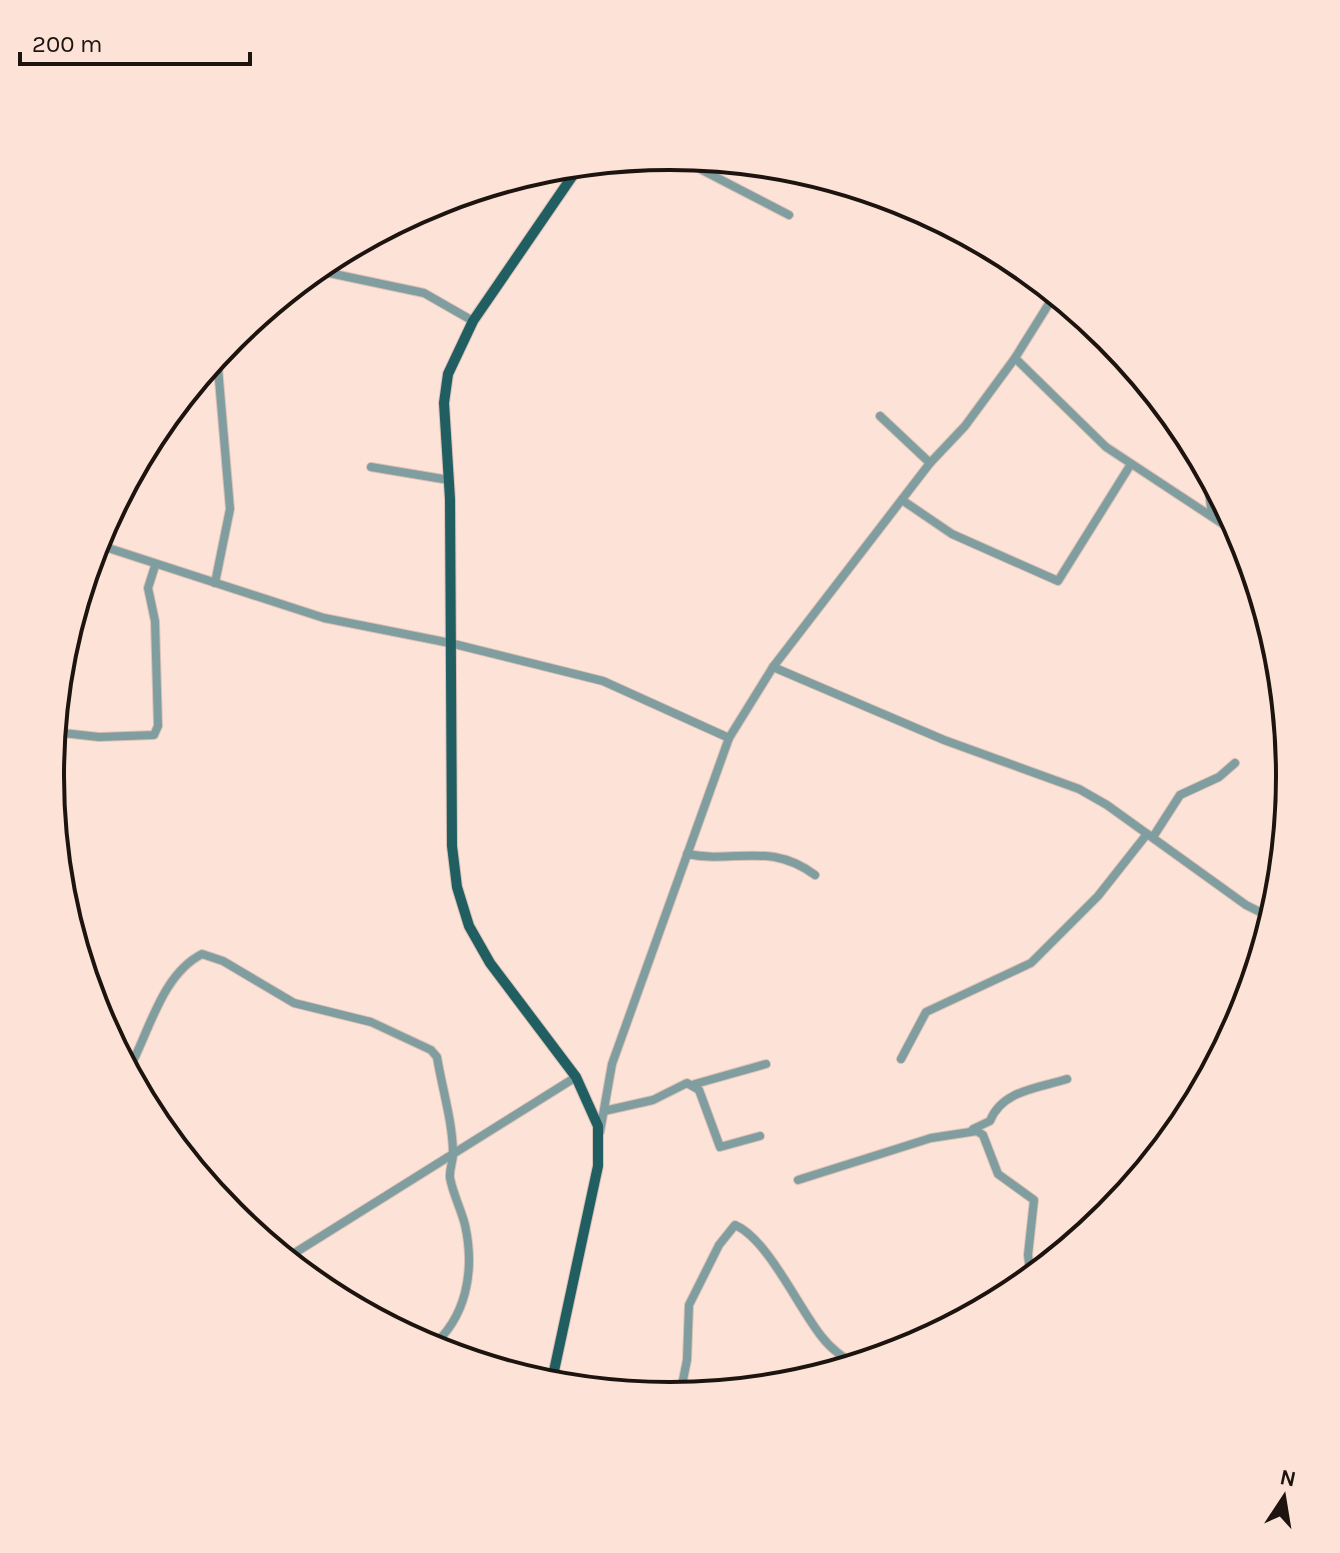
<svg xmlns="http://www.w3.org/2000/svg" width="1340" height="1553" viewBox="0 0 1340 1553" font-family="Karla,sans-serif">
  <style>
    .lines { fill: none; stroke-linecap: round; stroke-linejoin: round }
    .minor-casing { stroke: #d9c2b7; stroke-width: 10 }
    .major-casing { stroke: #d9c2b7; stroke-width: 12 }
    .minor { stroke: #809d9f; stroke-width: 8 }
    .major { stroke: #205e62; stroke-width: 10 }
    .rim { fill: none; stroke: #1d1410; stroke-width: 4 }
  </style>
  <rect width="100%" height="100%" fill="#fde3d7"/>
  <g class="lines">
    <defs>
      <g id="minor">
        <path d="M 686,158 L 702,170 L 789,215"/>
        <path d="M 882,196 L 901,211"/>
        <path d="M 315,270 L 424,293 L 473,321"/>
        <path d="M 1015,358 L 1106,447 L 1241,536"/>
        <path d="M 880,416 L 930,463"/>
        <path d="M 371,467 L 449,480"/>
        <path d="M 1206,469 L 1212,515"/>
        <path d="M 902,500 L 952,534 L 1058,581 L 1131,464"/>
        <path d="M 96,544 L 324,618 L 450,643 L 603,681 L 729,738"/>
        <path d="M 215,583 L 230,509 L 217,356"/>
        <path d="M 773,667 L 944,740 L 1079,789 L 1107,805 L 1246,905 L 1272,918"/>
        <path d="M 54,732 L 99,737 L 154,735 L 158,726 L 155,621 L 148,588 L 155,566"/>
        <path d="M 1153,837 L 1180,795 L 1219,777 L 1235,763"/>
        <path d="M 687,854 C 736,864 769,841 815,875"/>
        <path d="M 901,1059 L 926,1012 L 1031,963 L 1098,896 L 1147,834"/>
        <path d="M 128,1071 C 149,1033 161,975 202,954 L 223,961 L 294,1003 L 371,1022 L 431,1050 L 437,1057 C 442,1088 453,1123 453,1154 C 453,1163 449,1169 450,1178 C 453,1194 461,1209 465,1225 C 475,1270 467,1318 430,1348"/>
        <path d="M 695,1084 L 766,1064"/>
        <path d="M 604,1111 L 653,1100 L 687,1083 L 699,1090 L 720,1147 L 760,1136"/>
        <path d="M 973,1129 L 990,1121 C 1002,1090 1039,1088 1067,1079"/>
        <path d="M 600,1132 L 612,1064 L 729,738 L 773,667 L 930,463 L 965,426 L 1015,358 L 1055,294"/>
        <path d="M 798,1180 L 931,1138 L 977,1131 L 983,1135 L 998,1174 L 1034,1200 L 1028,1255 L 1031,1279"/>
        <path d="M 285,1259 L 576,1077"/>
        <path d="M 294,1266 L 295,1253"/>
        <path d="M 680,1395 L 687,1360 L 689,1305 L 719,1245 L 735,1225 C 768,1239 799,1309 822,1337 C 831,1349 843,1357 855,1365"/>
      </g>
      <path id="major" d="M 551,1385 L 598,1166 L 598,1126 L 576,1077 L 490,963 L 469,926 L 457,887 L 452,846 L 450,499 L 444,403 L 448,374 L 473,321 L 580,165"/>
    </defs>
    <use href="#minor" class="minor-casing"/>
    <use href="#major" class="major-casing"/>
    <use href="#minor" class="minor"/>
    <use href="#major" class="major"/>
  </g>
  <path d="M0 0H1340V1553H0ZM64 776a606 606 0 1 1 1212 0a606 606 0 1 1-1212 0Z" fill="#fde3d7" fill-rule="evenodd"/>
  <path class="rim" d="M64 776a606 606 0 1 1 1212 0a606 606 0 1 1-1212 0Z"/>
  <g transform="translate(1284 1497) rotate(12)" stroke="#fde3d7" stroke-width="6" paint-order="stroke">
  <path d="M0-6L14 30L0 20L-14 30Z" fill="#1d1410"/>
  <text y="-12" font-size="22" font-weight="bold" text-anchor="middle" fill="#1d1410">N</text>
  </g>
  <path d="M20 52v12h230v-12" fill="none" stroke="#1d1410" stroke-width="4"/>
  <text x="32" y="52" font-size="24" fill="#1d1410" stroke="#fde3d7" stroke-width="6" paint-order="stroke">200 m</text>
</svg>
